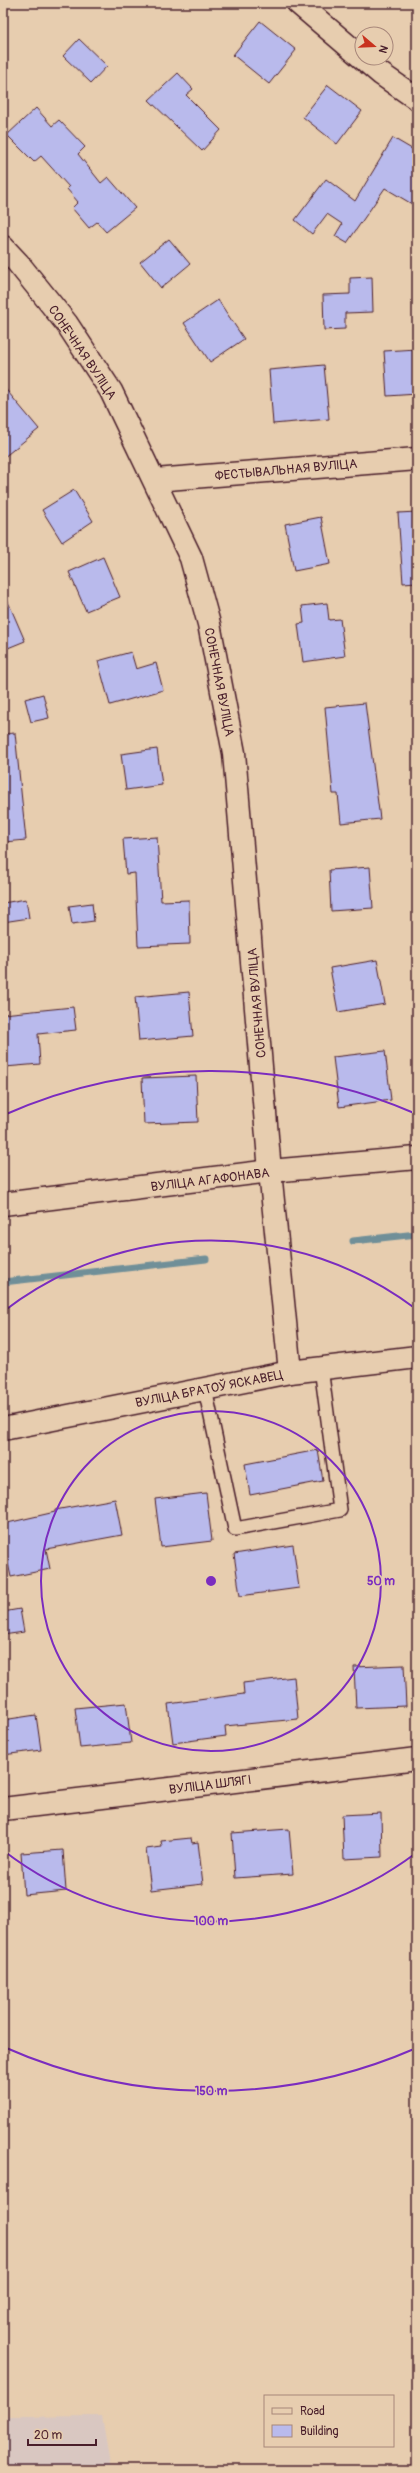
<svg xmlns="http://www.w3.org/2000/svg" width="420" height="2473" viewBox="0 0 420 2473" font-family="Pangolin,sans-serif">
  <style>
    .built { fill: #d9c7c1 }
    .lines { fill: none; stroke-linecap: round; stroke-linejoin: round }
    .stream { stroke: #6f8f98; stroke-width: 7 }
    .building { fill: #b9baec; stroke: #4a1f2b }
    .service-casing { stroke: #4a1f2b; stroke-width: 16 }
    .minor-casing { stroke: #4a1f2b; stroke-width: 25 }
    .service { stroke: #e7cdaf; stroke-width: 13 }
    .minor { stroke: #e7cdaf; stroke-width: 22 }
    .ring { fill: none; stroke: #7b2cbf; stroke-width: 2 }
    .labels { text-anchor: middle; stroke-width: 3; stroke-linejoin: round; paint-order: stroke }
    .street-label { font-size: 13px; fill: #4a1f2b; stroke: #e7cdaf }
    .centre { fill: #7b2cbf; stroke: #e7cdaf; stroke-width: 2 }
    .ring-label { font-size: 12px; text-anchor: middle; font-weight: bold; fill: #7b2cbf; stroke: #e7cdaf; stroke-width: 3; stroke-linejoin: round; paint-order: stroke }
  </style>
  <rect width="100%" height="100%" fill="#e7cdaf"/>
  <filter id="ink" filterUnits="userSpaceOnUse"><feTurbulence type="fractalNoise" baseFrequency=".025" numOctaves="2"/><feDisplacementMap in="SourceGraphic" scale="8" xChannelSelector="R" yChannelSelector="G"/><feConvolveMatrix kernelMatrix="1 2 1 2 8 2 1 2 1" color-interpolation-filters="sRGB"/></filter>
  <g filter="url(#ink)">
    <path class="built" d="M 102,2416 L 111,2470 L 3,2470 L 3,2417 Z"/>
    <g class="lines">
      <g class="stream">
        <path d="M 353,1241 L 417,1234"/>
        <path d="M 3,1282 L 206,1259"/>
      </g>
    </g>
    <g class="building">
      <path d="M 260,21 L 296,50 L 269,84 L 233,55 Z"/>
      <path d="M 79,39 L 107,66 L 91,83 L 63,56 Z"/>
      <path d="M 178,73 L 193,89 L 186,95 L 221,130 L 202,151 L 149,100 Z"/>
      <path d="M 328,85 L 362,111 L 337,144 L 303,117 Z"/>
      <path d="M 36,108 L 52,126 L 59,120 L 85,147 L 78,154 L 101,183 L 108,177 L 135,208 L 106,232 L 97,222 L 89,228 L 72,208 L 78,202 L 67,189 L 69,187 L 41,156 L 34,162 L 7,135 Z"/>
      <path d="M 393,138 L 417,152 L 417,207 L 385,188 L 347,243 L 335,236 L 342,224 L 327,214 L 312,234 L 295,220 L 326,179 L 355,201 Z"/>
      <path d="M 169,239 L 190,264 L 161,288 L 140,262 Z"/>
      <path d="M 372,277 L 373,312 L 345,313 L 345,329 L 324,330 L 323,295 L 350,294 L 350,278 Z"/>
      <path d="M 218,300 L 244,339 L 210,362 L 184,323 Z"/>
      <path d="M 417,349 L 417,394 L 387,396 L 384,351 Z"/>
      <path d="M 324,365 L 329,419 L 273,424 L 269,370 Z"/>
      <path d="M 3,386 L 39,429 L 3,458 Z"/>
      <path d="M 74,490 L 93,521 L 62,542 L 42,510 Z"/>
      <path d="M 417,512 L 417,582 L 403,583 L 398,513 Z"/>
      <path d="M 321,517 L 330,564 L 294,571 L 285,524 Z"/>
      <path d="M 103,557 L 120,597 L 86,611 L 69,572 Z"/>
      <path d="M 3,590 L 25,641 L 3,650 Z"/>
      <path d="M 327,603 L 329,620 L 340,619 L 345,656 L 303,662 L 298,624 L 304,623 L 302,606 Z"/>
      <path d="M 131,652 L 136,669 L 156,663 L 163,690 L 110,705 L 98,661 Z"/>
      <path d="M 43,694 L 49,718 L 31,722 L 25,699 Z"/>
      <path d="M 365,703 L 380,819 L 341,823 L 338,794 L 333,794 L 325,707 Z"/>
      <path d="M 15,733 L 26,840 L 4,842 L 3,734 Z"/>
      <path d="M 157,749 L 162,785 L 126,790 L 121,754 Z"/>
      <path d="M 157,837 L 161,901 L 189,900 L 190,944 L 138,946 L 135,873 L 126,874 L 123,839 Z"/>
      <path d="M 370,867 L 373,908 L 331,911 L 329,870 Z"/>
      <path d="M 26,899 L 29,918 L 3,922 L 3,903 Z"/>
      <path d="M 92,903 L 94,921 L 72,924 L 69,906 Z"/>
      <path d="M 377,960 L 385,1004 L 338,1012 L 330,968 Z"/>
      <path d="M 189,992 L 193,1036 L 139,1041 L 135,997 Z"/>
      <path d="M 73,1007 L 76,1030 L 38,1034 L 40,1064 L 5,1067 L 3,1014 Z"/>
      <path d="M 385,1051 L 391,1100 L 339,1107 L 333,1057 Z"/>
      <path d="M 196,1076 L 198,1122 L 144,1124 L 142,1078 Z"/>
      <path d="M 318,1450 L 323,1481 L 250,1495 L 245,1464 Z"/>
      <path d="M 206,1493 L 212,1541 L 161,1547 L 155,1499 Z"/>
      <path d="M 115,1499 L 122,1535 L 46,1549 L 50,1569 L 11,1577 L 3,1540 L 3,1524 L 55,1512 L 55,1510 Z"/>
      <path d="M 293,1545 L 299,1588 L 240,1596 L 234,1554 Z"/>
      <path d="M 20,1609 L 24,1632 L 3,1635 L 3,1612 Z"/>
      <path d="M 404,1665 L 406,1706 L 356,1708 L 354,1667 Z"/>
      <path d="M 294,1677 L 298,1719 L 225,1726 L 226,1736 L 173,1743 L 168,1704 L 244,1694 L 243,1683 Z"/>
      <path d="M 126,1703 L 131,1743 L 80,1748 L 75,1708 Z"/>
      <path d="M 36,1715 L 41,1750 L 3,1755 L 3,1720 Z"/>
      <path d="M 381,1813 L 382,1857 L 344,1859 L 342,1815 Z"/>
      <path d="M 289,1829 L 293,1874 L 235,1878 L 232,1833 Z"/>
      <path d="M 191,1838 L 192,1843 L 198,1842 L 203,1884 L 151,1890 L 146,1849 L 162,1847 L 161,1841 Z"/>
      <path d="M 63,1850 L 66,1891 L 24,1895 L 21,1853 Z"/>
    </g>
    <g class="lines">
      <defs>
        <path id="service" d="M 205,1389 L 235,1529 L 340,1510 L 321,1368"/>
        <g id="minor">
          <path d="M 298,3 L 381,74 L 417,99"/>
          <path d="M 3,247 L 18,263 L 67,324 L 111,391 L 191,558 L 209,624 L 234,753 L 270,1171 L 290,1372"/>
          <path d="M 155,480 L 417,459"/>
          <path d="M 3,1204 L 270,1171 L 417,1158"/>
          <path d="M 3,1429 L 290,1372 L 417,1357"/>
          <path d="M 3,1809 L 417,1759"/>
        </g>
      </defs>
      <use href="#service" class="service-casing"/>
      <use href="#minor" class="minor-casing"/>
      <use href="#service" class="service"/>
      <use href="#minor" class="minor"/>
    </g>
  </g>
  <g class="ring">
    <circle cx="211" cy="1581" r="170"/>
    <path d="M416 1853A340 340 0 0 1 4 1851M4 1311A340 340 0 0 1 416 1309"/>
    <path d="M414 2049A510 510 0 0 1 4 2047M4 1115A510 510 0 0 1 414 1113"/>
  </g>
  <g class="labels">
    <g class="street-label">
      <text transform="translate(83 352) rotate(56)" y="5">СОНЕЧНАЯ ВУЛІЦА</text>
      <text transform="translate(286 469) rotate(-5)" y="5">ФЕСТЫВАЛЬНАЯ ВУЛІЦА</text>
      <text transform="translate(220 682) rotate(79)" y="5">СОНЕЧНАЯ ВУЛІЦА</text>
      <text transform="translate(256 1003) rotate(-95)" y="5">СОНЕЧНАЯ ВУЛІЦА</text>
      <text transform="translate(210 1179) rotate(-7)" y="5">ВУЛІЦА АГАФОНАВА</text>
      <text transform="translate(209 1388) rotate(-11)" y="5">ВУЛІЦА БРАТОЎ ЯСКАВЕЦ</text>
      <text transform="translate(210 1784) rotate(-7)" y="5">ВУЛІЦА ШЛЯГІ</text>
    </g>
  </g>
  <circle cx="211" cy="1581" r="6" class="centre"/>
  <g class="ring-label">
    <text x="381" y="1585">50 m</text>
    <text x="211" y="1925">100 m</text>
    <text x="211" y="2095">150 m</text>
  </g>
  <rect width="420" height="2473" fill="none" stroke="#e7cdaf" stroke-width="16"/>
  <rect x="8" y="8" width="404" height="2457" fill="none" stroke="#4a1f2b" stroke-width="1.5" filter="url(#ink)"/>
  <rect x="264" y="2395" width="130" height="52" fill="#e7cdaf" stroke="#a8877a"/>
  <rect x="272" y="2408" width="20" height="6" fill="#e7cdaf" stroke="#a8877a"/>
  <text x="300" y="2415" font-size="12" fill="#4a1f2b">Road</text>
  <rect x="272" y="2425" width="20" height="12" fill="#b9baec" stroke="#a8877a"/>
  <text x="300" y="2435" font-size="12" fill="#4a1f2b">Building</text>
  <g transform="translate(374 46) rotate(109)"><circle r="19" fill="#e7cdaf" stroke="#a8877a"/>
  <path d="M0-3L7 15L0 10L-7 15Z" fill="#c8321e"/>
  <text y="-6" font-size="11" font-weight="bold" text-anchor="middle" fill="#4a1f2b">N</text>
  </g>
  <path d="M28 2439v6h68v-6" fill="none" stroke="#4a1f2b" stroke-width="2"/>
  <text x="34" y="2439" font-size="12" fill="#4a1f2b" stroke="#e7cdaf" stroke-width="3" paint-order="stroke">20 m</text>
</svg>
